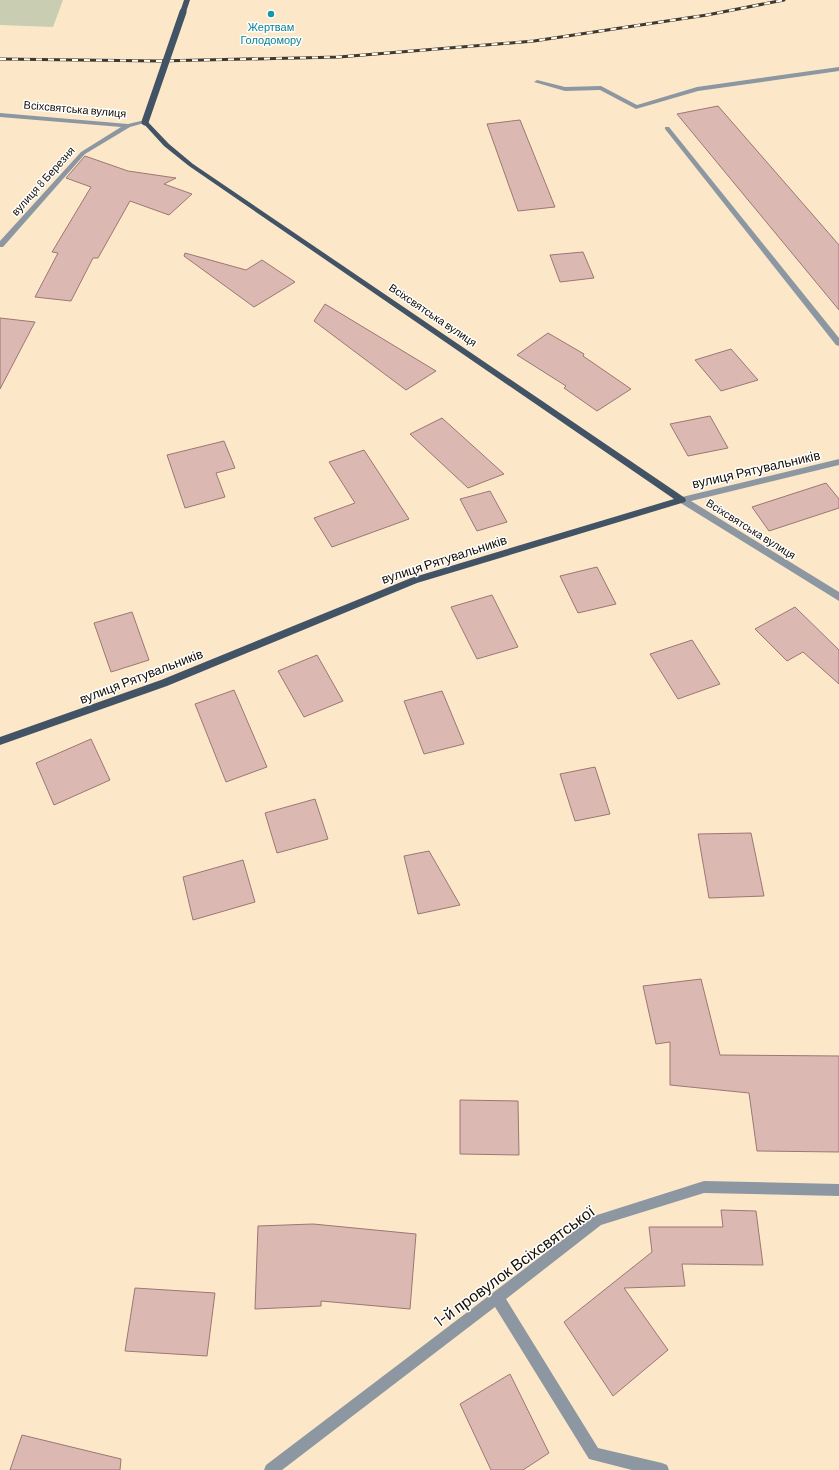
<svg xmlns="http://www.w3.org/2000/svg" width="839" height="1470" viewBox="0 0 839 1470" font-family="Barlow,sans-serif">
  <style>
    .green { fill: #c9ceb3 }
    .building { fill: #dcb8b3; stroke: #9c7773 }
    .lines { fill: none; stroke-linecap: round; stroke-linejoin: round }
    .minor { fill: #8d97a1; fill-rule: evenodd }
    .major { fill: #415364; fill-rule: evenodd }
    .rail-casing { stroke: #42392b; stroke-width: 3 }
    .rail { stroke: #fff; stroke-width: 2; stroke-dasharray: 6; stroke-linecap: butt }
    .major-bridge { stroke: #415364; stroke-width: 7 }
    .culture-dot { fill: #0f9aa8; stroke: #fff; stroke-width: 1.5 }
    .labels { text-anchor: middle; stroke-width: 3; stroke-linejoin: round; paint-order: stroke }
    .far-culture-label { font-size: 11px; fill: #0d838f; stroke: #fff }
    .far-street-label { font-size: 11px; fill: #130d03; stroke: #fff }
    .street-label { font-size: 13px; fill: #130d03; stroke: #fff }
    .near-street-label { font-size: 16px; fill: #130d03; stroke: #fff }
  </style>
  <rect width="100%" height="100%" fill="#fce8c8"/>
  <path class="green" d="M 0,0 L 63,0 L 53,27 L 0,25 Z"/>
  <g class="building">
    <path d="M 718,106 L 839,245 L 839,310 L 677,114 Z"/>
    <path d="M 520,120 L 555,207 L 518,211 L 487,124 Z"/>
    <path d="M 85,156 L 128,171 L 176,178 L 164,184 L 192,194 L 169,215 L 130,201 L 98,258 L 93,258 L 71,301 L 35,297 L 58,253 L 52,252 L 91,187 L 66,178 Z"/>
    <path d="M 583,252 L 594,278 L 560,282 L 550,255 Z"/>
    <path d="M 185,253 L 246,270 L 262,260 L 295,282 L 254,307 L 184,256 Z"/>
    <path d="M 325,304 L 436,371 L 406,390 L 314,321 Z"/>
    <path d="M 0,318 L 35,322 L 0,389 Z"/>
    <path d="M 548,333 L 584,354 L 583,356 L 631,389 L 597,411 L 564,388 L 566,386 L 517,355 Z"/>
    <path d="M 731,349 L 758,380 L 721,391 L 695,360 Z"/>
    <path d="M 710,416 L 728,448 L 688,456 L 670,424 Z"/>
    <path d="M 442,418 L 504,474 L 468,488 L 410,434 Z"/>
    <path d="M 224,441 L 235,468 L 216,473 L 225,497 L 185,508 L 167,455 Z"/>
    <path d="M 364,450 L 409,519 L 332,547 L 314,518 L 355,503 L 329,462 Z"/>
    <path d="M 826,483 L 839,499 L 839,508 L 769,531 L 752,507 Z"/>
    <path d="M 490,491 L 507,522 L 477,531 L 460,499 Z"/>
    <path d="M 597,567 L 616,604 L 578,613 L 560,576 Z"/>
    <path d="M 492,595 L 518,647 L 477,659 L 451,607 Z"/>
    <path d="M 795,607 L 839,650 L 839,684 L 803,652 L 787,661 L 755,629 Z"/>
    <path d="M 132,612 L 149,660 L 111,672 L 94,623 Z"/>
    <path d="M 692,640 L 720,684 L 678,699 L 650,654 Z"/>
    <path d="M 317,655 L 343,701 L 304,717 L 278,671 Z"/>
    <path d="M 234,690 L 267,767 L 226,782 L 195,704 Z"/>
    <path d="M 442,691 L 464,744 L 424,754 L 404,701 Z"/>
    <path d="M 91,739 L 110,780 L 54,805 L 36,763 Z"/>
    <path d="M 595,767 L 610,814 L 575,821 L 560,774 Z"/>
    <path d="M 315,799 L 328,839 L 277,853 L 265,813 Z"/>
    <path d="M 751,833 L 764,896 L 709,898 L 698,834 Z"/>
    <path d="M 429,851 L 460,905 L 418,914 L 404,856 Z"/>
    <path d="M 243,860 L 255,902 L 193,920 L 183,877 Z"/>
    <path d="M 701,979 L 720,1055 L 839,1056 L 839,1152 L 757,1151 L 749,1093 L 670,1085 L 670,1042 L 656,1044 L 643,986 Z"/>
    <path d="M 460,1100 L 518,1101 L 519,1155 L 460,1154 Z"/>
    <path d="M 721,1210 L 756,1211 L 763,1265 L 682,1264 L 685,1286 L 624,1288 L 668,1350 L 613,1396 L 564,1322 L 652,1252 L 649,1227 L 723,1227 Z"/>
    <path d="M 313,1224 L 416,1234 L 410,1309 L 321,1301 L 321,1306 L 255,1309 L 258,1226 Z"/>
    <path d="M 135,1288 L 215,1293 L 207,1356 L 125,1351 Z"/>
    <path d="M 510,1374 L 549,1453 L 523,1470 L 491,1470 L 460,1404 Z"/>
    <path d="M 22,1435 L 121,1459 L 120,1470 L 10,1470 Z"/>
  </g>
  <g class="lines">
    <g class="minor">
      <path d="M 839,67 L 839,71 L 698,91 L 636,109 L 600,90 L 565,91 L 534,82 L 537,80 L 565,87 L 601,86 L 637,105 L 697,87 Z"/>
      <path d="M 0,113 L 128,124 L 145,120 L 148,122 L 130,127 L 85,154 L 3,247 L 0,247 L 0,241 L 81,152 L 121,127 L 0,117 Z"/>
      <path d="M 665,127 L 669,127 L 839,338 L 839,346 L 836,345 L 665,129 Z"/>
      <path d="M 839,459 L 839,465 L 691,501 L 839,592 L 839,601 L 679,502 L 678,500 L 682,497 Z"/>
      <path d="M 704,1181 L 839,1184 L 839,1196 L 704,1193 L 601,1225 L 506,1299 L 598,1448 L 662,1463 L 667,1465 L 669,1470 L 632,1470 L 589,1459 L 495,1307 L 282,1470 L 264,1470 L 266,1465 L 594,1216 Z"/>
    </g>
    <g class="major">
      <path d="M 184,0 L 190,0 L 186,12 L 183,14 L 180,12 Z"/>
      <path d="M 143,121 L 147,121 L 169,144 L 193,164 L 685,498 L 686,500 L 685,502 L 417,583 L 167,686 L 0,745 L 0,737 L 161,680 L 411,578 L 674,499 L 189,166 L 164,146 L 143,123 Z"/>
    </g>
    <defs>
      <path id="rail" d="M 0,59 L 159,61 L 339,57 L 534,41 L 707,15 L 784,0"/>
    </defs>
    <use href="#rail" class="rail-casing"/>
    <use href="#rail" class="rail"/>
    <path class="major-bridge" d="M 145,122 L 183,12"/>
  </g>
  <circle class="culture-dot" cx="271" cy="14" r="4"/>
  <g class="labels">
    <g class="far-culture-label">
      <text x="271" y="31">Жертвам<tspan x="271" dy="13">Голодомору</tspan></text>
    </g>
    <g class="far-street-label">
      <text transform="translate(75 109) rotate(5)" y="4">Всіхсвятська вулиця</text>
      <text transform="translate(43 181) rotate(-48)" y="4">вулиця 8 Березня</text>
      <text transform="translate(433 315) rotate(34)" y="4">Всіхсвятська вулиця</text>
      <text transform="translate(751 529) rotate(32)" y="4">Всіхсвятська вулиця</text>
    </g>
    <g class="street-label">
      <text transform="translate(756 469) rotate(-13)" y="5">вулиця Рятувальників</text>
      <text transform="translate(444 559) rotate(-18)" y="5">вулиця Рятувальників</text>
      <text transform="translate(141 676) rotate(-21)" y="5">вулиця Рятувальників</text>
    </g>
    <g class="near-street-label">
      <text transform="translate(514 1266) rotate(-36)" y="6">1-й провулок Всіхсвятської</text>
    </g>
  </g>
</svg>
